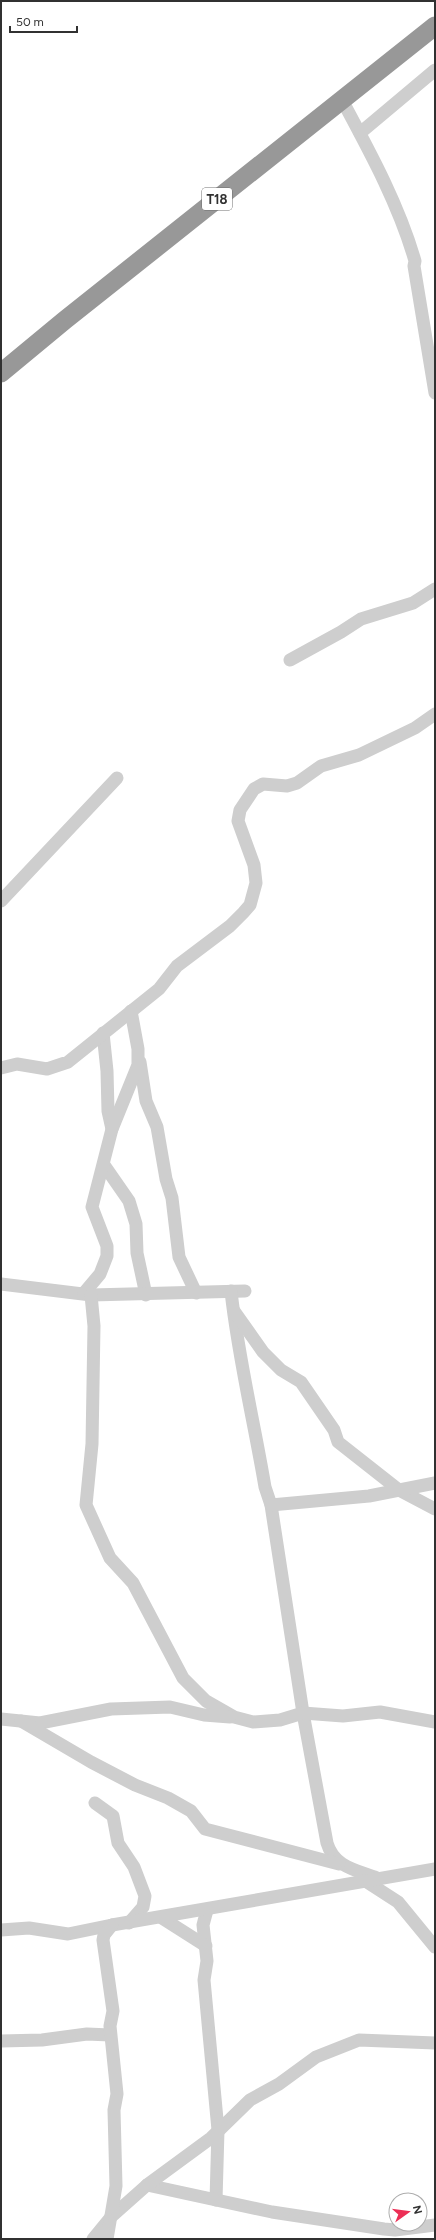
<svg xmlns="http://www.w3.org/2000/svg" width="436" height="2240" viewBox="0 0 436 2240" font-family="Figtree,sans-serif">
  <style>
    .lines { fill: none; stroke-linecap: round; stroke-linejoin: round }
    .minor { stroke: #cecece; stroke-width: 13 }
    .highway { stroke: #989898; stroke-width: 19 }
    .labels { text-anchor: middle; stroke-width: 4; stroke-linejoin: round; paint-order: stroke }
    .shield { fill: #fff; stroke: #6f6f6f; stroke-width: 1 }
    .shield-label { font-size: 13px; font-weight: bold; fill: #313131 }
  </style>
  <rect width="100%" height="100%" fill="#fff"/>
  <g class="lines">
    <g class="minor">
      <path d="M 342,100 C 370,152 399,205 415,261 L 414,266 L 435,393"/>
      <path d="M 360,133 L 435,70"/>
      <path d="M 290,660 L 341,632 L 361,619 L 413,603 L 435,589"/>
      <path d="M 1,901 L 117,778"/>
      <path d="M 103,1033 L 107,1071 L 108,1111 L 112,1129"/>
      <path d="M 140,1062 L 146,1101 L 157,1127 L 166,1179 L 172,1198 L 179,1257 L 196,1293"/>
      <path d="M 1,1068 L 17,1064 L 47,1069 L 68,1062 L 159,989 L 177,966 L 230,926 L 243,913 L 250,905 L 256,883 L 254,865 L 238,821 L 240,810 L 254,789 L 263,784 L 287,786 L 297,783 L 321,766 L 359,755 L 415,728 L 435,714"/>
      <path d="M 104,1165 L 129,1201 L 136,1224 L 137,1253 L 146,1295"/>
      <path d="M 1,1284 L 91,1295 L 245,1291"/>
      <path d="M 231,1291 C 238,1357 254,1421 265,1487 L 271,1505 L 303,1713 L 327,1843 C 334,1867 356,1870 377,1878"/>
      <path d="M 84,1293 L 100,1274 L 107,1256 L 107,1246 L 92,1207 L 112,1129 L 138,1065 L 138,1049 L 131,1011"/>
      <path d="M 91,1295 L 94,1326 L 92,1444 L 86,1505 L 110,1558 L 133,1583 L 183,1678 L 206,1701 L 234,1717 L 253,1722 L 280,1720 L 303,1713 L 343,1716 L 380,1712 L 435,1722"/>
      <path d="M 234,1311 L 263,1352 L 281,1370 L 301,1382 L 334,1430 L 338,1442 L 399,1490 L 435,1509"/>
      <path d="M 271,1505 L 369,1496 L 435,1483"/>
      <path d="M 1,1719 L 40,1723 L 111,1709 L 170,1707 L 204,1715 L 230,1717"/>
      <path d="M 21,1721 L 91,1762 L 135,1785 L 168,1798 L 191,1811 L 205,1829 L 339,1864"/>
      <path d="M 95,1803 L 113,1816 L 118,1843 L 134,1867 L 145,1896 L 143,1907 L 129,1923"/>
      <path d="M 364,1880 L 398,1902 L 435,1947"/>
      <path d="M 207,1910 L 203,1925 L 207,1961 L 204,1980 L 218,2130 L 216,2200"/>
      <path d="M 162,1918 L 206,1946"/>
      <path d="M 1,1930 L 29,1928 L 68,1934 L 112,1925 L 435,1869"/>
      <path d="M 1,2041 L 42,2040 L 87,2034 L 110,2035"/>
      <path d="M 147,2185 L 272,2212 L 384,2229 L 395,2230 L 435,2225"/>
      <path d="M 93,2239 L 111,2217 L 147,2185 L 211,2138 L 250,2100 L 279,2084 L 316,2057 L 359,2040 L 435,2043"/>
      <path d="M 107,2239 L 116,2186 L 114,2110 L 117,2094 L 110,2026 L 113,2011 L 103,1940 L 104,1935 L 112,1925"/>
    </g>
    <path class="highway" d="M 1,373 L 65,320 L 435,26"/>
  </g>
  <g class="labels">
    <rect class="shield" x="202" y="188" width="30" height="22" rx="3"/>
    <g class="shield-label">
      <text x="217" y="204">T18</text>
    </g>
  </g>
  <rect width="436" height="2240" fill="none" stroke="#313131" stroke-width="4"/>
  <g transform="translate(408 2212) rotate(76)"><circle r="19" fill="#ffffff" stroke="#adadad"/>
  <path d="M0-3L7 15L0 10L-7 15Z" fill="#ec2f56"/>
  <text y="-6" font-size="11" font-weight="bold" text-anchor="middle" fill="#313131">N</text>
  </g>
  <path d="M10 26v6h67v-6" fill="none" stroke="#313131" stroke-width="2"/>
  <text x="16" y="26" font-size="12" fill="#313131" stroke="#ffffff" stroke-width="3" paint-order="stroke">50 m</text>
</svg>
